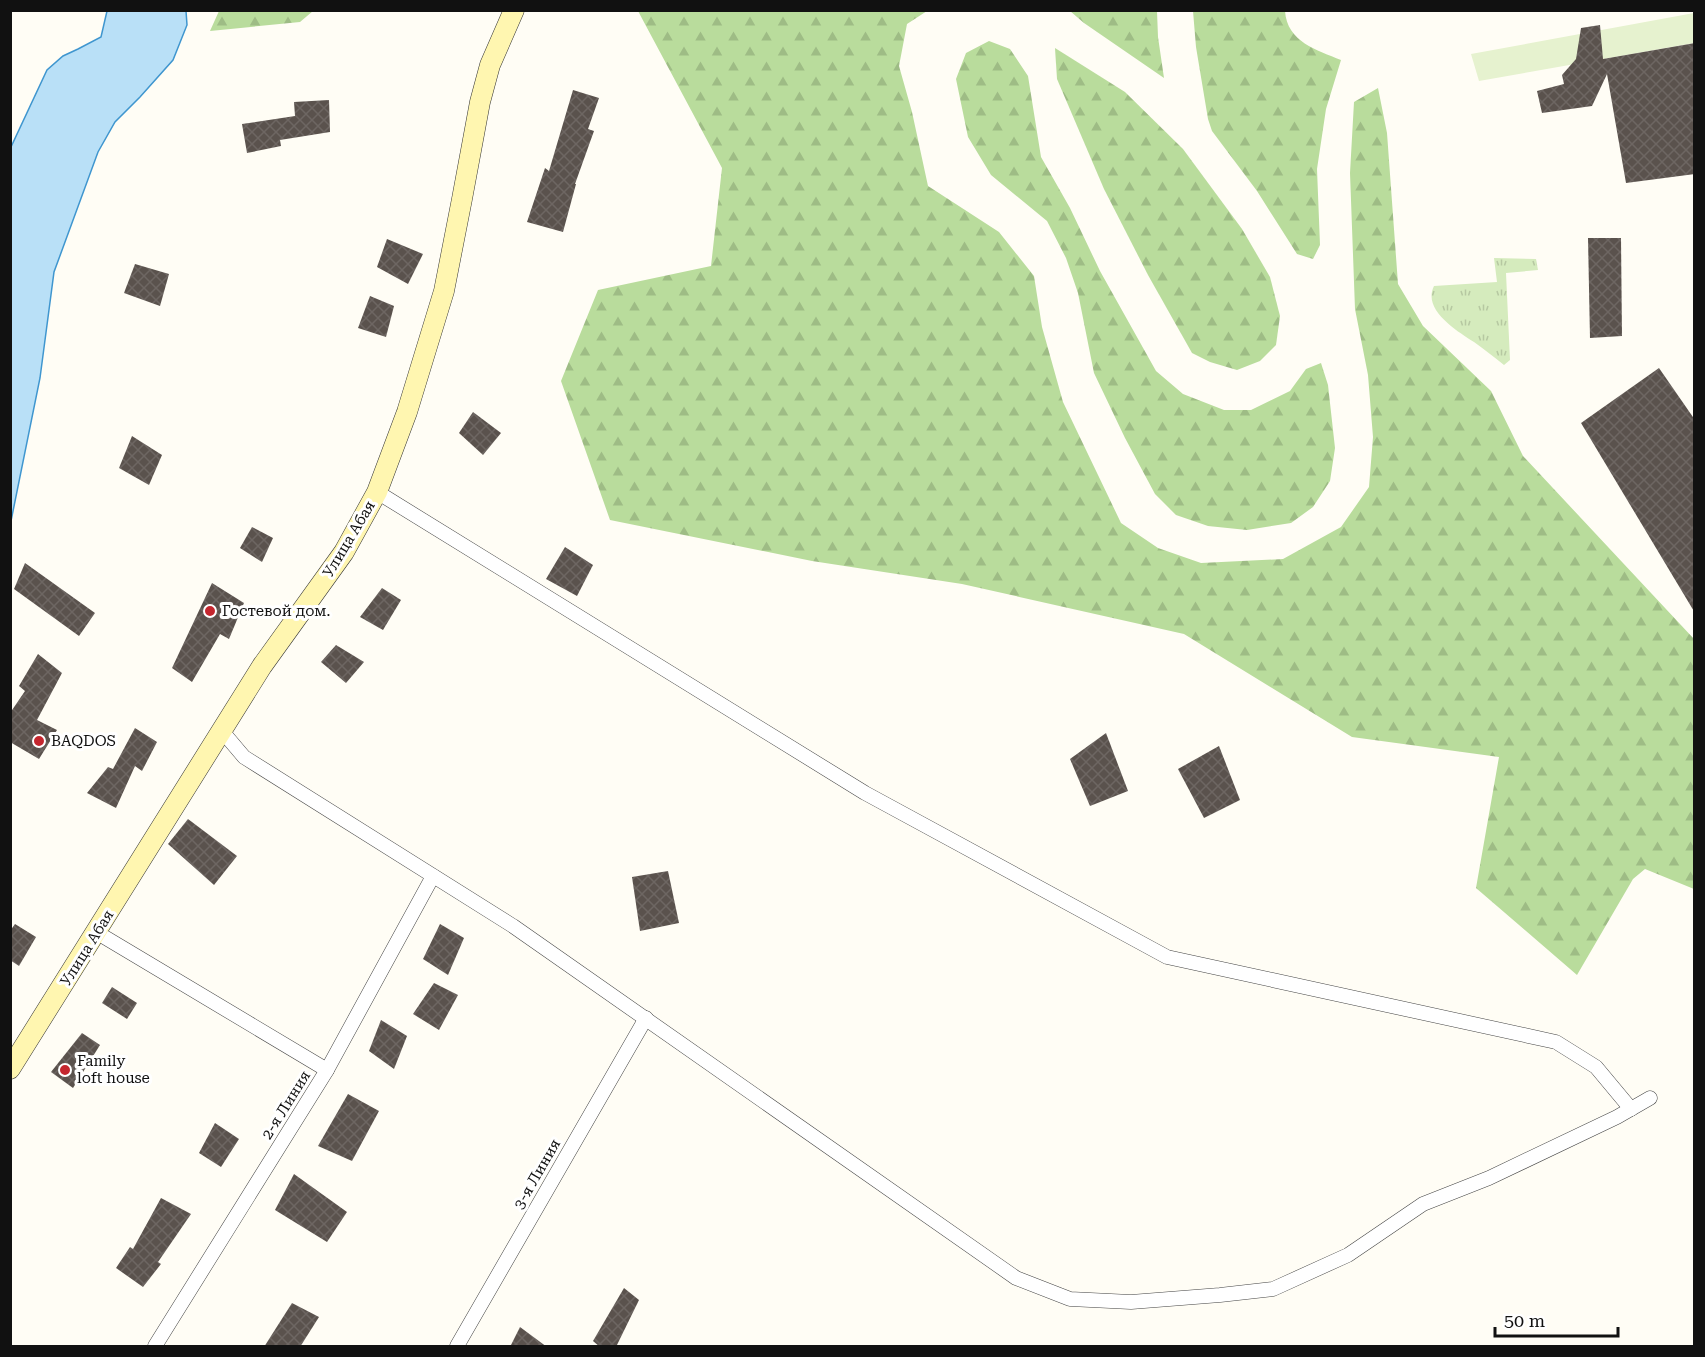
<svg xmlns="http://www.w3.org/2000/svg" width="1705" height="1357" viewBox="0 0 1705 1357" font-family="'Roboto Serif',serif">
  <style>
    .grass { fill: url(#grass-tufts) }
    .forest { fill: url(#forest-firs) }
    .pitch { fill: #e6f2cf }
    .water { fill: #b9e0f7; stroke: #3f96cf; stroke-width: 1.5 }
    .building { fill: url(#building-cross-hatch) }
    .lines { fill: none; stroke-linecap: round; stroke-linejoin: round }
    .street-casing { stroke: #444; stroke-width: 15 }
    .secondary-casing { stroke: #333; stroke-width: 21 }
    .street { stroke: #fff; stroke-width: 14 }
    .secondary { stroke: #fff6b0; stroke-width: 20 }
    .poi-dot { fill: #c4262e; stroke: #fff; stroke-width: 2 }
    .labels { text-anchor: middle; stroke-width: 6; stroke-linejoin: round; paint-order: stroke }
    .street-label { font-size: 15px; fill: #111; stroke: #fff }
    .poi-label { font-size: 15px; fill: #111; stroke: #fff; text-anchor: start }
  </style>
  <defs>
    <pattern id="grass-tufts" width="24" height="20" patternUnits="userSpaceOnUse" patternTransform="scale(1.5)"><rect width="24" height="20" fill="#d5ebbd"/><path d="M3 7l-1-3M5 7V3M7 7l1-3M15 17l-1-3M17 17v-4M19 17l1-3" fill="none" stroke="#b6c8a1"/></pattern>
    <pattern id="forest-firs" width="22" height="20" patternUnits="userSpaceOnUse" patternTransform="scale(1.5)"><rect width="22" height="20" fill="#b9dc9c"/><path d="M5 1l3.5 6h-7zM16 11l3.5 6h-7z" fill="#9ebc85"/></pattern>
    <pattern id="building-cross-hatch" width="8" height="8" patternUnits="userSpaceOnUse" patternTransform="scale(1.5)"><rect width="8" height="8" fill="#5a524d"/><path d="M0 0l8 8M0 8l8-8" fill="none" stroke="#6d6662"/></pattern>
  </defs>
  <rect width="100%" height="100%" fill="#fffdf5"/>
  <path class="grass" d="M 1494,258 L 1536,259 L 1538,270 L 1506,273 L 1510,360 L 1504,365 C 1494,357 1484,349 1474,342 C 1457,331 1422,310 1434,286 L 1497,282 Z"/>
  <g class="forest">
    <path d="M 219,11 L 219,10 L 313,11 L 300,22 L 210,31 Z"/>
    <path d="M 638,11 L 927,11 L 907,24 L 899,66 L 912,112 L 928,186 L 999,232 L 1034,276 L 1042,327 L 1063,402 L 1121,523 L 1158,548 L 1201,563 L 1283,559 L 1341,527 L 1369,487 L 1373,437 L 1368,375 L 1355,309 L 1350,173 L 1354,102 L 1378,88 L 1387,133 L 1398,284 L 1423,326 L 1491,391 L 1523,456 L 1694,639 L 1694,889 L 1645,869 L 1633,879 L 1577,975 L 1476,888 L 1499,757 L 1352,737 L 1184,634 L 962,584 L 812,561 L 610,520 L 561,381 L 598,290 L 711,266 L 722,168 Z"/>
    <path d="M 1070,11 L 1157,11 L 1158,37 L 1164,78 L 1084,23 Z"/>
    <path d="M 1193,11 L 1285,11 C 1287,42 1317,50 1341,60 L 1326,109 L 1317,169 L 1320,245 L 1313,259 L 1297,254 L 1257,191 L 1212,131 L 1208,119 L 1196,47 Z"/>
    <path d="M 989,41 L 1010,49 L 1028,76 L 1041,157 L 1070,208 L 1100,271 L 1156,371 L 1183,394 L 1224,410 L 1251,410 L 1290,391 L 1306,369 L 1321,363 L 1328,385 L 1335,448 L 1330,481 L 1313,507 L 1291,523 L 1247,530 L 1208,526 L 1176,515 L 1155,494 L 1125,438 L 1094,373 L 1078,293 L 1066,258 L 1047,221 L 991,175 L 968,137 L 956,79 L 966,53 Z"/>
    <path d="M 1055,48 L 1125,92 L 1183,149 L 1242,229 L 1270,277 L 1280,316 L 1276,345 L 1260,361 L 1237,370 L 1210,362 L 1192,353 L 1148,275 L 1104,189 L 1057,79 Z"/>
  </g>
  <path class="pitch" d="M 1694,13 L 1694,43 L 1479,81 L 1471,54 Z"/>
  <path class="water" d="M 107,11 L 186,11 L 187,25 L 173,60 L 140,97 L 115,122 L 98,152 L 54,272 L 40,378 L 11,521 L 11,147 L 47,70 L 63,56 L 78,49 L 101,37 Z"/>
  <g class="building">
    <path d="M 1600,25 L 1603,59 L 1695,43 L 1695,174 L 1626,183 L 1607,74 L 1592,106 L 1542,113 L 1537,91 L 1564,84 L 1562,75 L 1576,59 L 1581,28 Z"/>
    <path d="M 573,90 L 599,98 L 588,129 L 594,131 L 575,184 L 576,184 L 563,232 L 527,222 L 545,168 L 549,171 Z"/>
    <path d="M 329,100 L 330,132 L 280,140 L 281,146 L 247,153 L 242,124 L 295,116 L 294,102 Z"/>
    <path d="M 1588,238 L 1621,238 L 1622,336 L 1590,338 Z"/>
    <path d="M 387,239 L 423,254 L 408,284 L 377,267 Z"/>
    <path d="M 135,264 L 169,274 L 160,306 L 124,293 Z"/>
    <path d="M 370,296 L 394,306 L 386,337 L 358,328 Z"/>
    <path d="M 1659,368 L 1695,420 L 1695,613 L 1581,423 Z"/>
    <path d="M 473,412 L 501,433 L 483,455 L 459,433 Z"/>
    <path d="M 132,436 L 162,455 L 149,485 L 119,468 Z"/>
    <path d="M 252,527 L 273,538 L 262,562 L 240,548 Z"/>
    <path d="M 565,547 L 593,565 L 577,596 L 546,579 Z"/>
    <path d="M 25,563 L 95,613 L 79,636 L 14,589 Z"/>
    <path d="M 212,583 L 244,603 L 229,639 L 220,634 L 192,682 L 172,668 Z"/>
    <path d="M 382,588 L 401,600 L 383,630 L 360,617 Z"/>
    <path d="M 336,645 L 364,662 L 346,683 L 321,662 Z"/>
    <path d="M 38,654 L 62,673 L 37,720 L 57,730 L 39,759 L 10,742 L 10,713 L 25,691 L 19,686 Z"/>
    <path d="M 135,728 L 157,742 L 142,771 L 135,766 L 116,808 L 87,793 L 108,767 L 113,769 Z"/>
    <path d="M 1106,733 L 1128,791 L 1090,806 L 1070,759 Z"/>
    <path d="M 1219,746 L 1240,800 L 1204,818 L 1178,769 Z"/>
    <path d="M 188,819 L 237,856 L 214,885 L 168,844 Z"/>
    <path d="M 668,871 L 679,923 L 640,931 L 632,877 Z"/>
    <path d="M 15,924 L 36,937 L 19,966 L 10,960 L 10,931 Z"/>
    <path d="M 440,924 L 464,938 L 448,975 L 423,959 Z"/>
    <path d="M 434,983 L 458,995 L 439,1030 L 413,1014 Z"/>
    <path d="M 112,987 L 137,1003 L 127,1019 L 102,1003 Z"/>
    <path d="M 381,1020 L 407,1036 L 394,1069 L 369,1051 Z"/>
    <path d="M 82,1033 L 100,1045 L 73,1088 L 51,1072 Z"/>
    <path d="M 348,1094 L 379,1111 L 352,1161 L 318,1146 Z"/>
    <path d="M 215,1123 L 239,1139 L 221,1167 L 199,1153 Z"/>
    <path d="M 294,1174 L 347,1212 L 327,1242 L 275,1210 Z"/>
    <path d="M 161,1198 L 191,1214 L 158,1262 L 161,1264 L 143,1287 L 116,1268 L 130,1247 L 133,1249 Z"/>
    <path d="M 624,1288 L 639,1300 L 616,1347 L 600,1347 L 593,1341 Z"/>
    <path d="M 292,1303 L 319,1317 L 300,1347 L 264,1347 Z"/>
    <path d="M 520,1327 L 547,1347 L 510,1347 Z"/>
  </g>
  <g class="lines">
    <defs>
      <g id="street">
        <path d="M 377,492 L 865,793 L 1167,957 L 1556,1042 L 1596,1067 L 1631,1109"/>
        <path d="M 222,731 L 244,757 L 513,926 L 1016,1278 L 1070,1299 L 1131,1302 L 1220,1295 L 1273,1289 L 1348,1255 L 1423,1204 L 1489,1178 L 1617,1117 L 1650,1098"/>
        <path d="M 96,932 L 327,1070"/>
        <path d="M 155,1346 L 327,1070 L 433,876"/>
        <path d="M 457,1346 L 646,1018"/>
      </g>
      <path id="secondary" d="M 10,1069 L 262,666 L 344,552 L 377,492 L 407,412 L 444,291 L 462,199 L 480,102 L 490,65 L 514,10"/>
    </defs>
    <use href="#street" class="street-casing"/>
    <use href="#secondary" class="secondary-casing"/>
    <use href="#street" class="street"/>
    <use href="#secondary" class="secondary"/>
  </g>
  <g class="poi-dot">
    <circle cx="210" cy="611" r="6"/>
    <circle cx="39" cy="741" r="6"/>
    <circle cx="65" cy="1070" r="6"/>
  </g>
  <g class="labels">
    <g class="street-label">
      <text transform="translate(349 539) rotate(-59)" y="5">Улица Абая</text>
      <text transform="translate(87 948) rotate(-58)" y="5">Улица Абая</text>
      <text transform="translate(286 1105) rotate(-58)" y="5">2-я Линия</text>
      <text transform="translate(537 1174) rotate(-60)" y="5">3-я Линия</text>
    </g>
    <g class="poi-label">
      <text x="222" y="616">Гостевой дом.</text>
      <text x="51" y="746">BAQDOS</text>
      <text x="77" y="1066">Family<tspan x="77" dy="17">loft house</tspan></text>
    </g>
  </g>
  <rect width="1705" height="1357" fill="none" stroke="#111111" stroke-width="24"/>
  <path d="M1495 1327v9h123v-9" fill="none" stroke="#111111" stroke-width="3"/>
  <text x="1504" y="1327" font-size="18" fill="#111111" stroke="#ffffff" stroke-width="4.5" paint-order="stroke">50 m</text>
</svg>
